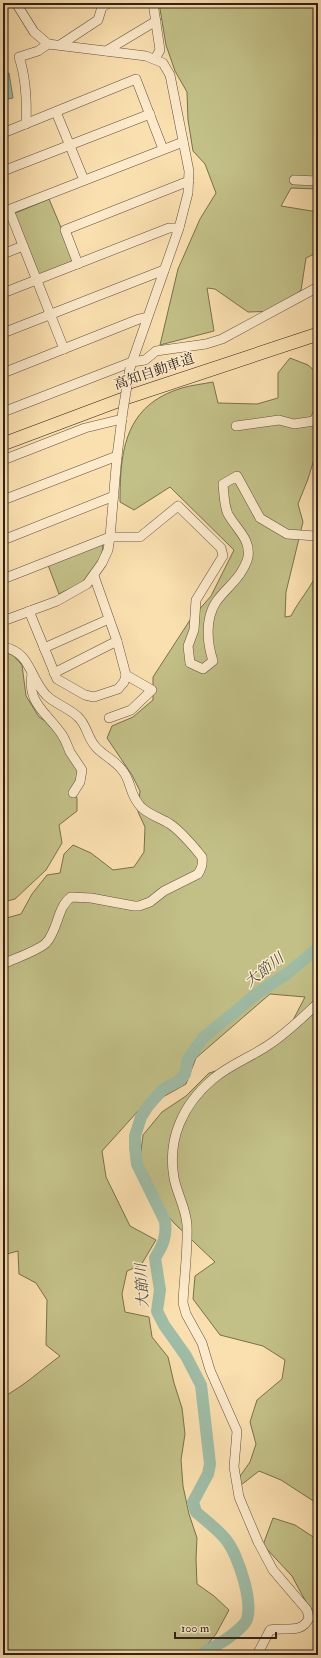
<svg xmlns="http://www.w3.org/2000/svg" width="321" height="1658" viewBox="0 0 321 1658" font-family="'IM FELL Double Pica','Noto Serif JP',serif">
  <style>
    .green { fill: #c2c087; stroke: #787050 }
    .water { fill: #9fbda7; stroke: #727e6e }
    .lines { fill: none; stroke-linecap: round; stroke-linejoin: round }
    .river { stroke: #9fbda7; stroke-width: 12 }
    .minor-casing { stroke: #62503e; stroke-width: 10 }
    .highway-casing { stroke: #2f2019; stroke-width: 14 }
    .minor { stroke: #fceacb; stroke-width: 9 }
    .highway { stroke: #fadfaf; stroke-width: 13 }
    .minor-bridge-casing { stroke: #62503e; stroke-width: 10; stroke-linecap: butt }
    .minor-bridge { stroke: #fceacb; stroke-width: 9 }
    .labels { text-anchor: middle; stroke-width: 3; stroke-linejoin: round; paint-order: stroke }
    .street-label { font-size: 14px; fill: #2f2019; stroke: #fceacb }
    .water-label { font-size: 15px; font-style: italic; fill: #514f44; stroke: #fceacb }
  </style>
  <rect width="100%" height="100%" fill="#fadfaf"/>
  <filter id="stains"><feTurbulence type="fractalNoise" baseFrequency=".005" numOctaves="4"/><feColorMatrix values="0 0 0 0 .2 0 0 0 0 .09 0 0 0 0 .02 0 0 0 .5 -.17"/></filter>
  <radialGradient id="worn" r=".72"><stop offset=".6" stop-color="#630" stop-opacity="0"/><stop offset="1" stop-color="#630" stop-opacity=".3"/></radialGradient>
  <g class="green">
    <path d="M 159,3 L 318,3 L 318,189 L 291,188 L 281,206 L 318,212 L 318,252 L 306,258 L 301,290 L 278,311 L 248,312 L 215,289 L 207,288 L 214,331 L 160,345 L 178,269 L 200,219 L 216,193 L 205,164 L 193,151 L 188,120 L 187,92 L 175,71 L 166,45 Z"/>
    <path d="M 49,199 L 76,263 L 39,277 L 13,214 Z"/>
    <path d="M 290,358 L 308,365 L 318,374 L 318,401 L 315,456 L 308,479 L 298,504 L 303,522 L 286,592 L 285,617 L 291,616 C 299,600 311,588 318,571 L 318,1504 L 281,1480 L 259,1471 L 241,1485 L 238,1479 L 250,1462 L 256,1444 L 250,1422 L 257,1400 L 282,1379 L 285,1360 L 263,1346 L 220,1335 L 193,1299 L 195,1276 L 215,1262 L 174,1223 L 157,1203 L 147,1186 L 140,1159 L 143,1135 L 162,1112 L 186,1096 L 209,1073 L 240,1064 L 290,1026 L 305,997 L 270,994 L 196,1058 L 186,1084 L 138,1111 L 102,1151 L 106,1177 L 130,1226 L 156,1240 L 141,1265 L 127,1271 L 122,1294 L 125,1312 L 149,1317 L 152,1337 L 168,1357 L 174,1383 L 182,1408 L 185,1434 L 181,1460 L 183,1486 L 189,1514 L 197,1538 L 196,1559 L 197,1584 L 214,1596 L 229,1610 L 216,1634 L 199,1655 L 3,1655 L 3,1397 C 24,1386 41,1370 60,1356 L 46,1345 L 47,1300 L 36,1283 L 19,1274 L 18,1251 L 3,1255 L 3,919 L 21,914 L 32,894 L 47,875 L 60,873 L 64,854 L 73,845 L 91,853 L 113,870 L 134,867 L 144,852 L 145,827 L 138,812 L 140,791 L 132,775 L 107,738 L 112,726 L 133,717 L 153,700 L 153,677 L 190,620 L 211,596 L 234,550 L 170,487 L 134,510 L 120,502 C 120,450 125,405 182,388 C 192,385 203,384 213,382 L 218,403 L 257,404 L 278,398 L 278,373 Z"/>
    <path d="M 100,543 L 103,545 C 103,558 92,575 82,583 C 75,587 66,590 59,594 L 48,565 Z"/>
    <path d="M 3,653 L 12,654 L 22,665 L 26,696 L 39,717 L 45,721 L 60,738 L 78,771 L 78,776 L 71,789 L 77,798 L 77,811 L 59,825 L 62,843 L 46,870 L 15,899 L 3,902 Z"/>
    <path d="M 273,1518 L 295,1525 L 318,1540 L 318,1616 L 306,1602 L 292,1576 L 263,1545 Z"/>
  </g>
  <path class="water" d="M 9,73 L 13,98 L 3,100 L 3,74 Z"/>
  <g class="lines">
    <path class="river" d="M 200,1655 C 215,1646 233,1637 245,1623 C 256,1608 238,1555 227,1541 C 219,1530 206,1521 196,1512 L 193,1502 L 208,1474 L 210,1464 L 201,1385 L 186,1356 L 164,1325 L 157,1311 L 160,1290 L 155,1258 C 163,1245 167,1236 165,1221 L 137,1164 L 135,1148 L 135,1136 L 141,1117 L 148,1106 L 163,1089 L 179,1081 L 185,1074 L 188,1059 L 203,1038 L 259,992 L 288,973 L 318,948"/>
    <defs>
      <g id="minor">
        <path d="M 16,3 L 34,32 L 48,44 L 146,56 L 163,63 L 170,75 L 189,171 L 188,193 L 179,228 L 130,368"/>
        <path d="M 153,3 L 160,50 L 155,59"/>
        <path d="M 60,45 L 98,20 L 102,7 L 109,3"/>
        <path d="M 106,51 L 156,21"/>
        <path d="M 56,112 L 84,180"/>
        <path d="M 26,124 C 27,102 26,78 19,57 L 38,51 L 48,44"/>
        <path d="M 3,133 L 136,79 L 163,149"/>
        <path d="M 3,171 L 150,114"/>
        <path d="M 294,180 L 318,181"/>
        <path d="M 9,210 L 64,349"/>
        <path d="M 3,212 L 183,142"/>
        <path d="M 3,254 L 23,246"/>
        <path d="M 78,264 L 65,230 L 189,181"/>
        <path d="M 3,293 L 169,228 L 179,228"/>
        <path d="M 3,333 L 164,270"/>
        <path d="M 3,373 L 139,319 L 147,317"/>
        <path d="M 3,412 L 132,362 L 145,360 L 156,351 L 206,344 L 222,339 L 318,287"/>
        <path d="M 236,426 L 279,420 L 294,424 L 314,421 L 318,413"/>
        <path d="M 3,460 L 85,428 L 122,419"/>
        <path d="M 3,500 L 117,456"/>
        <path d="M 3,540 L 114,496"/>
        <path d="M 3,579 L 110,537 L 140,537 L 178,506 L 221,548 L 223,556 L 196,600 L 194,630 L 188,646 L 190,663 L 203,669 L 213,661 C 207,643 205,619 216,602 C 223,592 233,584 240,574 C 243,569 247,563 248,557 C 251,539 236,529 228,514 C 224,506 224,493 223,484 L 237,476 L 260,518 L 287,534 L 316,536 L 318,532"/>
        <path d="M 29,611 L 57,679 L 85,695 L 94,697 L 118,689 L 124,682 L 126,675 L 117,641 L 94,576"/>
        <path d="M 3,621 L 57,601 L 87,584 L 102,563 L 108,550 L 110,537 L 117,456 L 123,410"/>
        <path d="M 3,647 C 31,652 29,677 46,695 C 55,704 69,708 78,717 C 87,725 87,737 95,746 C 102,755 115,760 122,770 C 132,781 128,793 141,807 C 149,815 161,818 170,824 C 182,832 193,846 202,857 C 203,864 202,868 198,874 L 164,891 L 150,902 L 139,906 L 134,906 L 91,898 L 71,897 C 57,907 58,931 46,943 C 36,952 15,958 3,964"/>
        <path d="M 44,648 L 109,619"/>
        <path d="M 54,673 L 117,641"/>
        <path d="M 32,674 C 27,703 46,712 60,732 C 65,738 67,745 70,752 C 74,758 78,764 82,770 L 80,782 L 73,793"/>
        <path d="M 109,718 L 131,710 L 152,690 L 126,675"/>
        <path d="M 257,1655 L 270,1630 C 286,1627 302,1634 309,1618 L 307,1610 L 273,1570 L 258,1542 L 239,1497 L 234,1467 L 237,1431 L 210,1370 L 202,1343 L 186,1314 L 183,1303 C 184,1278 188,1251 187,1225 C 186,1208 177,1194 174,1178 C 167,1139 183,1104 213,1079 C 229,1065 249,1058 267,1046 C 286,1034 302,1018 318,1003"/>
      </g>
      <path id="highway" d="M 3,444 L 131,396 L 318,334"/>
    </defs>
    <use href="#minor" class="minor-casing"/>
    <use href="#highway" class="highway-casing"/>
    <use href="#minor" class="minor"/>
    <use href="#highway" class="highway"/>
    <defs>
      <path id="minor-bridge" d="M 123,410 L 130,368"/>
    </defs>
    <use href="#minor-bridge" class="minor-bridge-casing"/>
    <use href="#minor-bridge" class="minor-bridge"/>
  </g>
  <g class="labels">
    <g class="street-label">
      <text transform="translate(154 371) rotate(-19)" y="5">高知自動車道</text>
    </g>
    <g class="water-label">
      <text transform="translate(264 970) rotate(-38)" y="5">大節川</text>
      <text transform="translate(142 1286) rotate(-93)" y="5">大節川</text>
    </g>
  </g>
  <rect width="321" height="1658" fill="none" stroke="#fadfaf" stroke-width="16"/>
  <rect x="4" y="4" width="313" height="1650" fill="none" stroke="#2f2019" stroke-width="2"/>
  <rect x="8" y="8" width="305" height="1642" fill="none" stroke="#2f2019"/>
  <path d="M175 1632v6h101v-6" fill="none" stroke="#2f2019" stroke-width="2"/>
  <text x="181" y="1632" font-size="12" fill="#2f2019" stroke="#fceacb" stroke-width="3" paint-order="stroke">100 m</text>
  <rect width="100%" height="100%" filter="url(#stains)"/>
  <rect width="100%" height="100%" fill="url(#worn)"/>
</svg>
